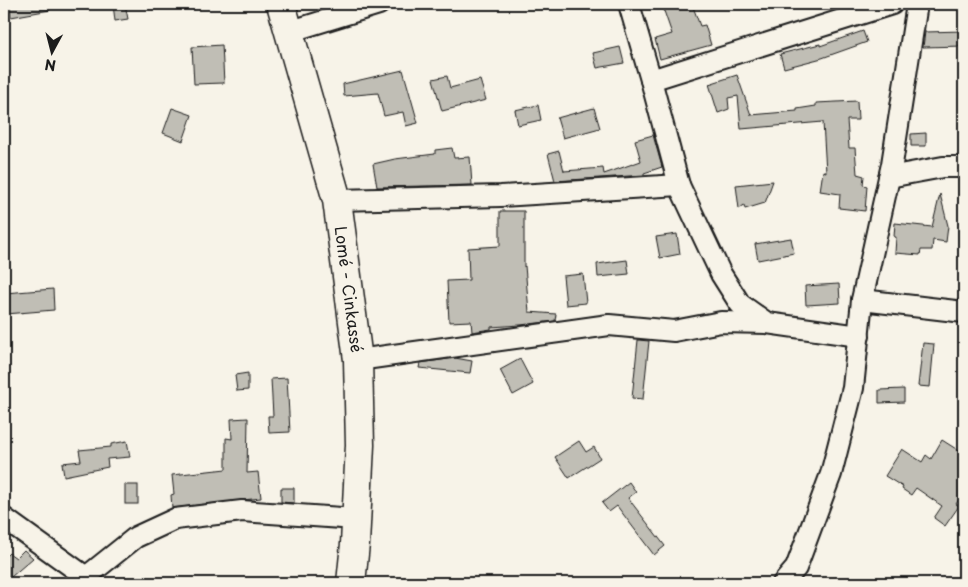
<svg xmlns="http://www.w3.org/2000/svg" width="968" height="587" viewBox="0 0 968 587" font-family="'Playpen Sans',sans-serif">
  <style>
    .building { fill: #c0beb5; stroke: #1c1c1c }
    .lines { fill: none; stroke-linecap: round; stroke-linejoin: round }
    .minor-casing { stroke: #1c1c1c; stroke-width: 24 }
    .highway-casing { stroke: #1c1c1c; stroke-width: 31 }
    .minor { stroke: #f7f3e8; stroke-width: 20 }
    .highway { stroke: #f7f3e8; stroke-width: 28 }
    .labels { text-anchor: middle; stroke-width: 4; stroke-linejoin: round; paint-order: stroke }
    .street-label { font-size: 16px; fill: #1c1c1c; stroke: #f7f3e8 }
  </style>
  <rect width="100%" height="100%" fill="#f7f3e8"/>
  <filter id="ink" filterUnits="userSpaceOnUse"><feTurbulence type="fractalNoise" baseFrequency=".02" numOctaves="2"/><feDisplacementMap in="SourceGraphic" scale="10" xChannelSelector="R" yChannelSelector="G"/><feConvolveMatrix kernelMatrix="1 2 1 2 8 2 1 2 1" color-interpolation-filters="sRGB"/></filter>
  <g filter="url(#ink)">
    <g class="building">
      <path d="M 9,4 L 50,4 L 50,10 L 11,17 Z"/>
      <path d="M 113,4 L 125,4 L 128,19 L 115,21 Z"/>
      <path d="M 676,4 L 692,4 L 700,26 L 705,25 L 711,45 L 660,59 L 655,39 L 672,34 L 663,8 Z"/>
      <path d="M 863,31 L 867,42 L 822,58 L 784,68 L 780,54 L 820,44 L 820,46 Z"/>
      <path d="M 964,31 L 964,46 L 923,47 L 925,32 Z"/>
      <path d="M 222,45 L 224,83 L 194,84 L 192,47 Z"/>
      <path d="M 620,47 L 624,63 L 597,68 L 593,53 Z"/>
      <path d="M 403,70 L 418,123 L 406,126 L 403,112 L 384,116 L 378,93 L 344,96 L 343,84 Z"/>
      <path d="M 737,75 L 751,115 L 797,111 L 797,109 L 816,106 L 816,103 L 857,101 L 858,120 L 847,120 L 849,148 L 855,148 L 857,174 L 864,176 L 863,185 L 867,186 L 865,211 L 839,208 L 840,194 L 820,191 L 823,171 L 826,172 L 823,122 L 741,129 L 738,96 L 728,98 L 729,109 L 718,113 L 709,84 Z"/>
      <path d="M 447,76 L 450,88 L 480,80 L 486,100 L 442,111 L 433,79 Z"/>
      <path d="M 538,105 L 541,120 L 518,125 L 515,110 Z"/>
      <path d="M 172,108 L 192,115 L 183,141 L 163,133 Z"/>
      <path d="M 594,108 L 600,128 L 563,138 L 557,118 Z"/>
      <path d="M 926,133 L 926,146 L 911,146 L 911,134 Z"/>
      <path d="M 653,135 L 662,167 L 644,173 L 644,175 L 555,181 L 548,154 L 559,151 L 564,171 L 603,168 L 604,174 L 641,161 L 635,140 Z"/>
      <path d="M 452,148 L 454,158 L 470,157 L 472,185 L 377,187 L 373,164 L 395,159 L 435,154 L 435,150 Z"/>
      <path d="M 773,181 L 765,203 L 745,209 L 744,205 L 739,209 L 736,185 Z"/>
      <path d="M 940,194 L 948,226 L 946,242 L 933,240 L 932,250 L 921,250 L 920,255 L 895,253 L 896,237 L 894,237 L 895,223 L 932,227 Z"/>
      <path d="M 500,211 L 524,211 L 524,267 L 525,266 L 529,312 L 556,314 L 555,321 L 520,325 L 491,327 L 491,329 L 472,332 L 471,321 L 449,322 L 447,281 L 469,280 L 468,248 L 500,246 Z"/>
      <path d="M 677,234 L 680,254 L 660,258 L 656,237 Z"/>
      <path d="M 791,238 L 794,253 L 758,260 L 755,244 Z"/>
      <path d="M 627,260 L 629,274 L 598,277 L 597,264 Z"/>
      <path d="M 583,274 L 586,303 L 566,305 L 563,276 Z"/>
      <path d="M 839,284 L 840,303 L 806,305 L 805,286 Z"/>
      <path d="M 53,289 L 54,310 L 6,314 L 5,293 Z"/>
      <path d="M 638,340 L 649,341 L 643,399 L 632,398 Z"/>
      <path d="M 923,343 L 934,344 L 930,387 L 918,386 Z"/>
      <path d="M 455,358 L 472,361 L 470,373 L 419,368 L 420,363 Z"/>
      <path d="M 520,359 L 533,384 L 513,395 L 500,370 Z"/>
      <path d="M 248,373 L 248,390 L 237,391 L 235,375 Z"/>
      <path d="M 287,378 L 290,432 L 269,433 L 268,416 L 273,416 L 271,379 Z"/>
      <path d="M 904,389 L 904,402 L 879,403 L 879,390 Z"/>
      <path d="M 248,418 L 247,473 L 258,472 L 261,498 L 172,508 L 171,495 L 174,494 L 172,475 L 226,469 L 226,438 L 232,439 L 231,419 Z"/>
      <path d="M 942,440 L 964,454 L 964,492 L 956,504 L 959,506 L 945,526 L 934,518 L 942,506 L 916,488 L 911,495 L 902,489 L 903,487 L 885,476 L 902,449 L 922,462 L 926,455 L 931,459 Z"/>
      <path d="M 127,441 L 130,457 L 107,459 L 108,467 L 64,476 L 62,463 L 81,461 L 79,450 L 111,447 L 111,444 Z"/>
      <path d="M 579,441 L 586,452 L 594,447 L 600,458 L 569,478 L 555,457 Z"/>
      <path d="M 629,482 L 636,492 L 628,498 L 665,546 L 654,555 L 617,506 L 609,512 L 602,503 Z"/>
      <rect x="125" y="485" width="13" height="19"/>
      <path d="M 281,488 L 294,488 L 294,503 L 281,502 Z"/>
      <path d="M 24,550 L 33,558 L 4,583 L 4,558 L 9,553 L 16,558 Z"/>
    </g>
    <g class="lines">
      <defs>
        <g id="minor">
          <path d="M 629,4 L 651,80 L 679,185 L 721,274 L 740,304 L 767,323"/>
          <path d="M 288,32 L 379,4"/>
          <path d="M 651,80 L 892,4"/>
          <path d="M 889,177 L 943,167 L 964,167"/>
          <path d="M 337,200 L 501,196 L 679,185"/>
          <path d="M 862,300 L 964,312"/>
          <path d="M 358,360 L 609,325 L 674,331 L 721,322 L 767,323 L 859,336"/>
          <path d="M 4,518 L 86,577 L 88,583"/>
          <path d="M 86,577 L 136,537 L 175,519 L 242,511 L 356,519"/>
          <path d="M 783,583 L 796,568 L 831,474 L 853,388 L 862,300 L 892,164 L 917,4"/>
        </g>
        <g id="highway">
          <path id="s1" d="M 281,4 L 337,200 L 358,360 L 360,445 L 355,544 L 351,583"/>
        </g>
      </defs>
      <use href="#minor" class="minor-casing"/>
      <use href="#highway" class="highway-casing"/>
      <use href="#minor" class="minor"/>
      <use href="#highway" class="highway"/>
    </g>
  </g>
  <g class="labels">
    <g class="street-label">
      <text dy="6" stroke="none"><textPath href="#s1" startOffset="294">Lomé - Cinkassé</textPath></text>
    </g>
  </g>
  <rect width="968" height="587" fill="none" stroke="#f7f3e8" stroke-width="20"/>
  <rect x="10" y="10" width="948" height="567" fill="none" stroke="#1c1c1c" stroke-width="2" filter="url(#ink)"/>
  <g transform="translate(52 52) rotate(187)" stroke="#f7f3e8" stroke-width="4" paint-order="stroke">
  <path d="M0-4L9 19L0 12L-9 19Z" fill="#1c1c1c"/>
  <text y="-8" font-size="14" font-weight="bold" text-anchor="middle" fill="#1c1c1c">N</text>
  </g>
</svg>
